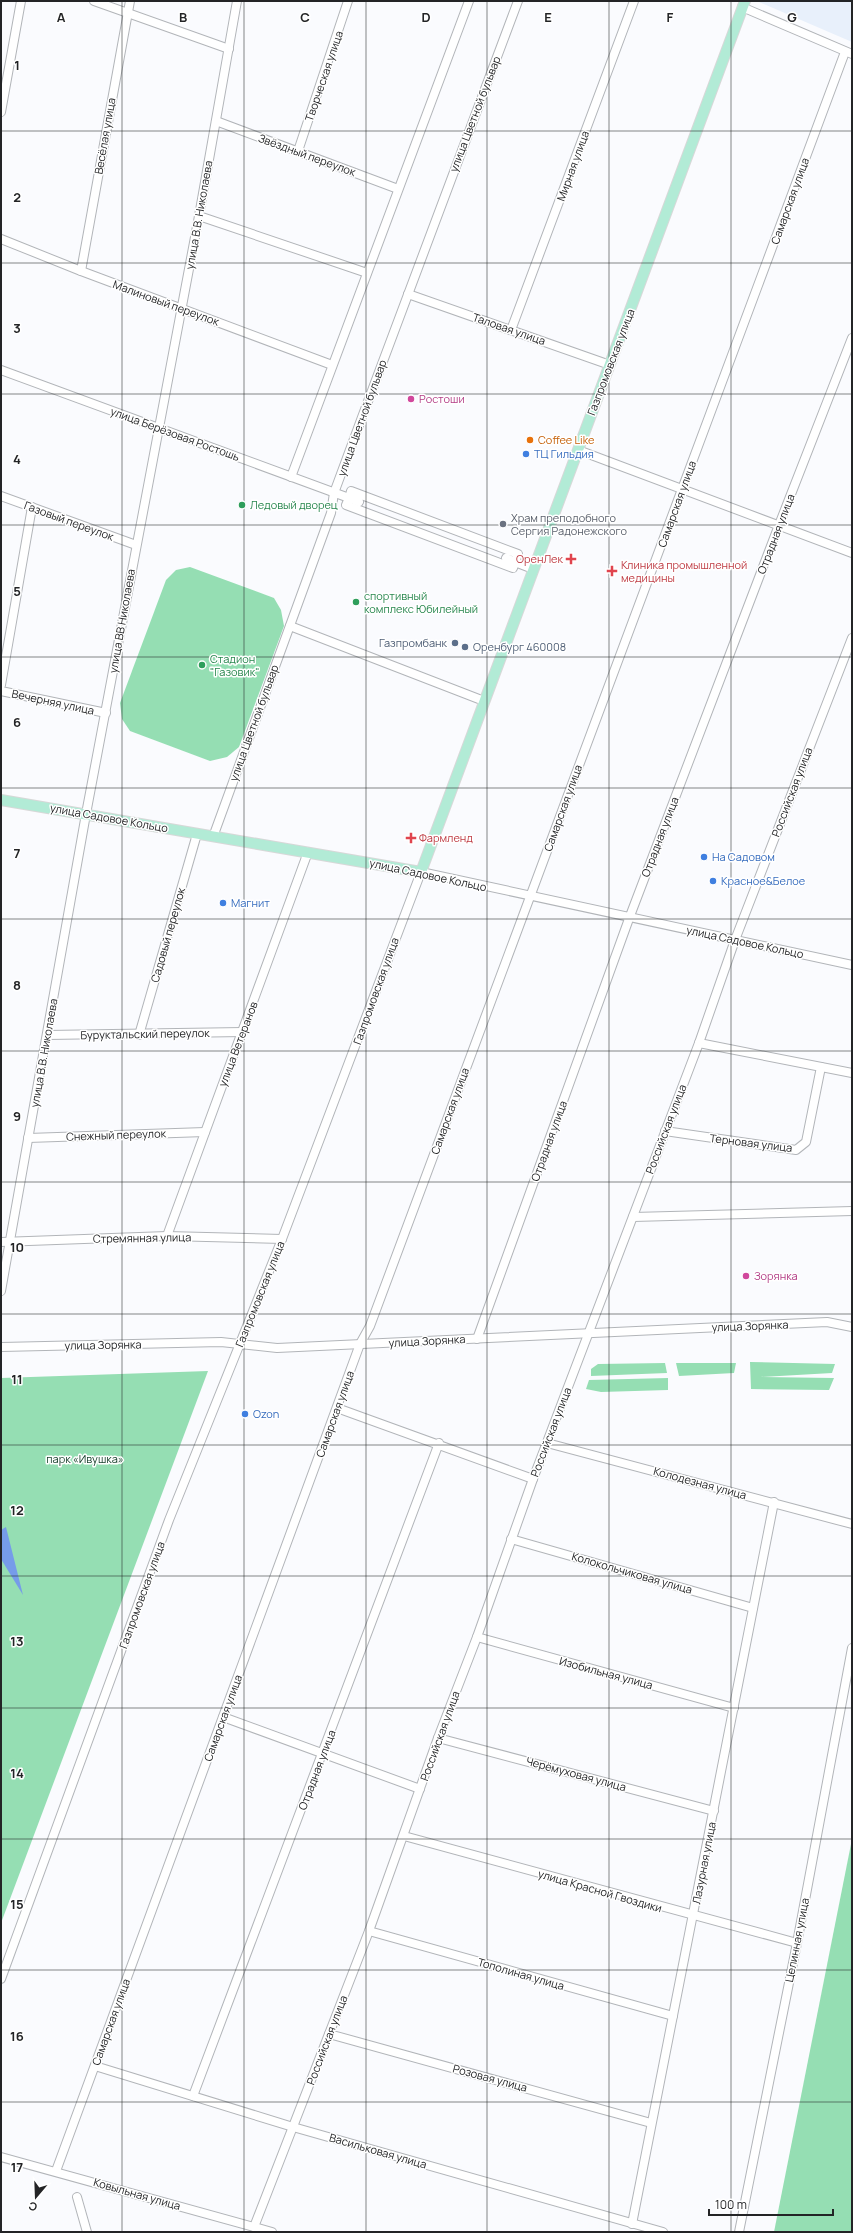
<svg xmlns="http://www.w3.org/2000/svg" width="853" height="2233" viewBox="0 0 853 2233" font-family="Manrope,sans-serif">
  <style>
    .built { fill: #e8f0fb }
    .green { fill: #95deb3 }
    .water { fill: #769ce9 }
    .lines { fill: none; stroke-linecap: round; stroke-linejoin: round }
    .minor-casing { stroke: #b2b5b9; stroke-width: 10 }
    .major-casing { stroke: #d7d8d8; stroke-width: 12 }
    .minor { stroke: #fff; stroke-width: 8 }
    .major { stroke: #b2ebd6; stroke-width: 10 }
    .grid { fill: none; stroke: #232426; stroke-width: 1; stroke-opacity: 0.55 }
    .hotel-dot { fill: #d1479c; stroke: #fff; stroke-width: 1.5 }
    .food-dot { fill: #e8710a; stroke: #fff; stroke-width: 1.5 }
    .shop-dot { fill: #3f7fe0; stroke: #fff; stroke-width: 1.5 }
    .leisure-dot { fill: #2e9e5b; stroke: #fff; stroke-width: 1.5 }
    .worship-dot { fill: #6b7280; stroke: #fff; stroke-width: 1.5 }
    .health-dot { fill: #e0444e; stroke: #fff; stroke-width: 1.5 }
    .service-dot { fill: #5c6f8a; stroke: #fff; stroke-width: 1.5 }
    .labels { text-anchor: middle; stroke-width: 3; stroke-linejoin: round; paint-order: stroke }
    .street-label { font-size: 11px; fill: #232426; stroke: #fff }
    .hotel-label { font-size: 11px; fill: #b23c85; stroke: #fff; text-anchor: start }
    .food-label { font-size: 11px; fill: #c56008; stroke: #fff; text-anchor: start }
    .shop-label { font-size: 11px; fill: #366cbe; stroke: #fff; text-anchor: start }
    .leisure-label { font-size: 11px; fill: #27864d; stroke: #fff; text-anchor: start }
    .worship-label { font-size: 11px; fill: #5b616d; stroke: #fff; text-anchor: start }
    .health-label { font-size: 11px; fill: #be3a42; stroke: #fff; text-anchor: start }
    .service-label { font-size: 11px; fill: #4e5e75; stroke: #fff; text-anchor: end }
    .park-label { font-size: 11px; fill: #133d28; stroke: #fff }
    .grid-label { font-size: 13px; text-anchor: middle; font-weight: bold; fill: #232426; stroke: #fff; stroke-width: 3; stroke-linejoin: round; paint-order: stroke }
  </style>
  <rect width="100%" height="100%" fill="#fafbfe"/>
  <path class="built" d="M 760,1 L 852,1 L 852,42 L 759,2 Z"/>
  <g class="green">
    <path d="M 190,567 L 274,598 L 281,610 L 284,626 L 239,747 L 227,757 L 210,761 L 130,731 L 122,719 L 120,703 L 166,580 L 176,570 Z"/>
    <path d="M 750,1362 L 835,1364 L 832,1373 L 760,1377 L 834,1378 L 829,1390 L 751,1389 Z"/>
    <path d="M 665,1363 L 667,1373 L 591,1376 L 591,1369 L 598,1364 Z"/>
    <path d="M 676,1363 L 736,1363 L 734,1373 L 679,1376 Z"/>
    <path d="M 208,1371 L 1,1923 L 1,1378 Z"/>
    <path d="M 668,1378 L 668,1390 L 601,1392 L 586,1389 L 589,1380 Z"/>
    <path d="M 852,1839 L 852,2232 L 774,2232 Z"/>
  </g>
  <path class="water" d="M 6,1527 L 23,1595 L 1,1559 L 1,1530 Z"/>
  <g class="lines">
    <defs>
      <g id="minor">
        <path d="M 94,1 L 229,49"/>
        <path d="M 742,7 L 852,54"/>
        <path d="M 1,112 L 21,1"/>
        <path d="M 216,121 L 398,189"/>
        <path d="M 298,151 L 348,1"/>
        <path d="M 199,216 L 367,273"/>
        <path d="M 1,239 L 81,271 L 332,365"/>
        <path d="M 81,271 L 130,1"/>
        <path d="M 408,294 L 610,365"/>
        <path d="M 511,330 L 634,1"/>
        <path d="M 1,370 L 349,498 L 346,505 L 513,568 L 515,562 L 533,569"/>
        <path d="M 578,450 L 852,553"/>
        <path d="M 291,477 L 469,1"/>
        <path d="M 1,496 L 136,545"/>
        <path d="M 359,502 L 349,498 L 351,491 L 518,554 L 515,562 L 506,558"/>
        <path d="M 290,626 L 484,701"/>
        <path d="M 1,685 L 32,507"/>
        <path d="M 1,691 L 106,713"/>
        <path d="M 213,837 L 331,513 L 334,493 L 361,420 L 518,1"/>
        <path d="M 47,1035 L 243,1032"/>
        <path d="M 139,1035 L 197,834"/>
        <path d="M 699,1043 L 852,1073"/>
        <path d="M 665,1131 L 796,1150 L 806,1142 L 821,1067"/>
        <path d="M 28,1138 L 205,1132"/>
        <path d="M 633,1217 L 852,1211"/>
        <path d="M 167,1236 L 308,852"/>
        <path d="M 1,1242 L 167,1236 L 282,1239"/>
        <path d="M 1,1291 L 86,814 L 199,216 L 237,1"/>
        <path d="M 477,1339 L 630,916 L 779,525 L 852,338"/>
        <path d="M 1,1347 L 221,1342 L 277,1348 L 827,1322 L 852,1327"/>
        <path d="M 337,1408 L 533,1479"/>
        <path d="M 547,1443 L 852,1524"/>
        <path d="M 511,1539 L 753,1608"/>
        <path d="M 477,1637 L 734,1708"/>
        <path d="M 223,1717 L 420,1789"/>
        <path d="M 438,1738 L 714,1811"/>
        <path d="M 404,1836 L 797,1943"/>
        <path d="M 369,1931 L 673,2016"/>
        <path d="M 1,1979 L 169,1520 L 282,1239 L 421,872 L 852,965"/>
        <path d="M 329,2034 L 651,2123"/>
        <path d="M 95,2066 L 293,2127 L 663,2232"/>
        <path d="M 193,2096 L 439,1443"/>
        <path d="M 1,2157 L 272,2232"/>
        <path d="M 56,2171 L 360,1344 L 370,1326 L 845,52"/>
        <path d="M 77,2197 L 87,2232"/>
        <path d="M 632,2224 L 774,1502"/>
        <path d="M 254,2227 L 369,1931 L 438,1738 L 477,1637 L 533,1479 L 699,1043 L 735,940 L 852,638"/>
        <path d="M 739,2232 L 797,1943 L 852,1648"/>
      </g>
      <path id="major" d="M 1,800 L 421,872 L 745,1"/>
    </defs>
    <use href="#minor" class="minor-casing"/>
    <use href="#major" class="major-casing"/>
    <use href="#minor" class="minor"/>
    <use href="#major" class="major"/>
  </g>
  <path class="grid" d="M 122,1 L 122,2232M 244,1 L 244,2232M 366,1 L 366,2232M 487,1 L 487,2232M 609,1 L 609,2232M 731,1 L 731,2232M 1,131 L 852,131M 1,263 L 852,263M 1,394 L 852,394M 1,525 L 852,525M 1,657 L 852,657M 1,788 L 852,788M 1,919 L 852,919M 1,1051 L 852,1051M 1,1182 L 852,1182M 1,1314 L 852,1314M 1,1445 L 852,1445M 1,1576 L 852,1576M 1,1708 L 852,1708M 1,1839 L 852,1839M 1,1970 L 852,1970M 1,2102 L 852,2102"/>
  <g class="hotel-dot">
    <circle cx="411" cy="399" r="4"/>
    <circle cx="746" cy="1276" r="4"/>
  </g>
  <circle class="food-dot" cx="530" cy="440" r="4"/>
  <g class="shop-dot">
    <circle cx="526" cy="454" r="4"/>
    <circle cx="704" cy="857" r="4"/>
    <circle cx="713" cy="881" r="4"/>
    <circle cx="223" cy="903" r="4"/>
    <circle cx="245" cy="1414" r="4"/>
  </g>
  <g class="leisure-dot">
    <circle cx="242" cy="505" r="4"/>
    <circle cx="356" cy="602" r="4"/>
    <circle cx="202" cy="665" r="4"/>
  </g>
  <circle class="worship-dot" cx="503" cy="524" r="4"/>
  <g class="health-dot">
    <path d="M569 553h4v4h4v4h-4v4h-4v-4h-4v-4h4z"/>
    <path d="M610 565h4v4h4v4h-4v4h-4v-4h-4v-4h4z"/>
    <path d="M409 832h4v4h4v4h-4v4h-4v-4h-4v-4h4z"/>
  </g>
  <g class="service-dot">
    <circle cx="455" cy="643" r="4"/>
    <circle cx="465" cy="647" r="4"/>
  </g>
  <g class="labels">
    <g class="street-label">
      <text transform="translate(324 76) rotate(-71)" y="4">Творческая улица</text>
      <text transform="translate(475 114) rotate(-69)" y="4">улица Цветной бульвар</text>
      <text transform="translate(105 136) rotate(-80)" y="4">Весёлая улица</text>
      <text transform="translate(307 155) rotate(20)" y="4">Звёздный переулок</text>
      <text transform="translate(573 166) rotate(-70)" y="4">Мирная улица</text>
      <text transform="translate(790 201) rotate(-70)" y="4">Самарская улица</text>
      <text transform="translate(199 215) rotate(-80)" y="4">улица В.В. Николаева</text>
      <text transform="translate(166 303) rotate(20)" y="4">Малиновый переулок</text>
      <text transform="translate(509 329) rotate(19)" y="4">Таловая улица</text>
      <text transform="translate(611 362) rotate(-69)" y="4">Газпромовская улица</text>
      <text transform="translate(362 418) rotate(-70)" y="4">улица Цветной бульвар</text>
      <text transform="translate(175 434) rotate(20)" y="4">улица Берёзовая Ростошь</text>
      <text transform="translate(677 504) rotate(-70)" y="4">Самарская улица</text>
      <text transform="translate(69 521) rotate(20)" y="4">Газовый переулок</text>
      <text transform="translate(776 534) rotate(-69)" y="4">Отрадная улица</text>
      <text transform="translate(122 621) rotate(-80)" y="4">улица ВВ Николаева</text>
      <text transform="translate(53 702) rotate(12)" y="4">Вечерняя улица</text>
      <text transform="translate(254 723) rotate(-70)" y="4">улица Цветной бульвар</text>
      <text transform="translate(792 792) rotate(-69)" y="4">Российская улица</text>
      <text transform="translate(563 808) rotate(-70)" y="4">Самарская улица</text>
      <text transform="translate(109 818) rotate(10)" y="4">улица Садовое Кольцо</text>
      <text transform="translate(660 837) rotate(-69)" y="4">Отрадная улица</text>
      <text transform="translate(428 875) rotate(12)" y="4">улица Садовое Кольцо</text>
      <text transform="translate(168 935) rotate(-74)" y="4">Садовый переулок</text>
      <text transform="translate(745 942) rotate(12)" y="4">улица Садовое Кольцо</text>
      <text transform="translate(376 991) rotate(-70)" y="4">Газпромовская улица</text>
      <text transform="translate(145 1034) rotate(-1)" y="4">Буруктальский переулок</text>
      <text transform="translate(238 1044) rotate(-69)" y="4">улица Ветеранов</text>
      <text transform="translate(44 1053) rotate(-80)" y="4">улица В.В. Николаева</text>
      <text transform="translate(450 1111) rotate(-70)" y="4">Самарская улица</text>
      <text transform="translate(666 1129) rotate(-69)" y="4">Российская улица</text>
      <text transform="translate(116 1135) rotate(-2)" y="4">Снежный переулок</text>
      <text transform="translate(549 1141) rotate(-70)" y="4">Отрадная улица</text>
      <text transform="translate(751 1143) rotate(7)" y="4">Терновая улица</text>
      <text transform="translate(142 1238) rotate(-1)" y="4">Стремянная улица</text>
      <text transform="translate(260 1294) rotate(-68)" y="4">Газпромовская улица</text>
      <text transform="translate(750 1326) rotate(-2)" y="4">улица Зорянка</text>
      <text transform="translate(427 1341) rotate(-3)" y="4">улица Зорянка</text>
      <text transform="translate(103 1345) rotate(-1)" y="4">улица Зорянка</text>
      <text transform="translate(335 1414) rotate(-70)" y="4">Самарская улица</text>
      <text transform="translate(551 1432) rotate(-69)" y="4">Российская улица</text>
      <text transform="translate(700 1483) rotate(15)" y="4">Колодезная улица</text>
      <text transform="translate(632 1573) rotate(16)" y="4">Колокольчиковая улица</text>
      <text transform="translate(142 1595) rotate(-70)" y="4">Газпромовская улица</text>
      <text transform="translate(606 1673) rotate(15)" y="4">Изобильная улица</text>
      <text transform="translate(223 1718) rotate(-70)" y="4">Самарская улица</text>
      <text transform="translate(440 1736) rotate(-70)" y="4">Российская улица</text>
      <text transform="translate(317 1770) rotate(-69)" y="4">Отрадная улица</text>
      <text transform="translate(576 1774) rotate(15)" y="4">Черёмуховая улица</text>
      <text transform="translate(704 1863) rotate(-79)" y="4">Лазурная улица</text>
      <text transform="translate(600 1891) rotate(16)" y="4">улица Красной Гвоздики</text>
      <text transform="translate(797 1940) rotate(-79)" y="4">Целинная улица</text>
      <text transform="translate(521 1974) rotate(16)" y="4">Тополиная улица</text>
      <text transform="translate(111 2022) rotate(-70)" y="4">Самарская улица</text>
      <text transform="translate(327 2040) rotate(-69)" y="4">Российская улица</text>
      <text transform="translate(490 2078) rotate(15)" y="4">Розовая улица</text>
      <text transform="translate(378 2151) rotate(16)" y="4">Васильковая улица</text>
      <text transform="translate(137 2194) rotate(16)" y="4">Ковыльная улица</text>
    </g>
    <g class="hotel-label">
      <text x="419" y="403">Ростоши</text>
      <text x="754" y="1280">Зорянка</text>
    </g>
    <g class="food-label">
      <text x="538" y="444">Coffee Like</text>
    </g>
    <g class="shop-label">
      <text x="534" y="458">ТЦ Гильдия</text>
      <text x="712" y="861">На Садовом</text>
      <text x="721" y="885">Красное&amp;Белое</text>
      <text x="231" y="907">Магнит</text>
      <text x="253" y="1418">Ozon</text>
    </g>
    <g class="leisure-label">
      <text x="250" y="509">Ледовый дворец</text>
      <text x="364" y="600">спортивный<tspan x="364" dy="13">комплекс Юбилейный</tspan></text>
      <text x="210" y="663">Стадион<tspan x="210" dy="13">"Газовик"</tspan></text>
    </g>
    <g class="worship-label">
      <text x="511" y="522">Храм преподобного<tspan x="511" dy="13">Сергия Радонежского</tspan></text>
    </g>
    <g class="health-label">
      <text x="563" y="563" text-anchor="end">ОренЛек</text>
      <text x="621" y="569">Клиника промышленной<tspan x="621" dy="13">медицины</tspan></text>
      <text x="419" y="842">Фармленд</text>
    </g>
    <g class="service-label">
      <text x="447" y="647">Газпромбанк</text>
      <text x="473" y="651" text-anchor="start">Оренбург 460008</text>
    </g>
    <g class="park-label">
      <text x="85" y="1463">парк «Ивушка»</text>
    </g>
  </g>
  <g class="grid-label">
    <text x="61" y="22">A</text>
    <text x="183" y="22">B</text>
    <text x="305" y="22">C</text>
    <text x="426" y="22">D</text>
    <text x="548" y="22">E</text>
    <text x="670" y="22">F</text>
    <text x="792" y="22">G</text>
    <text x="17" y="70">1</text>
    <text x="17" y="202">2</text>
    <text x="17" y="333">3</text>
    <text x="17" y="464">4</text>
    <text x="17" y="596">5</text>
    <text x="17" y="727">6</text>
    <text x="17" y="858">7</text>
    <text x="17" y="990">8</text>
    <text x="17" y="1121">9</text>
    <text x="17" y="1252">10</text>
    <text x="17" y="1384">11</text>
    <text x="17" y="1515">12</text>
    <text x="17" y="1646">13</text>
    <text x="17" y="1778">14</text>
    <text x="17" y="1909">15</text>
    <text x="17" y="2041">16</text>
    <text x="17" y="2172">17</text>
  </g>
  <rect width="853" height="2233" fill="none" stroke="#232426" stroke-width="4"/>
  <g transform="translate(36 2197) rotate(199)" stroke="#ffffff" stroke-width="3" paint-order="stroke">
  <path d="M0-3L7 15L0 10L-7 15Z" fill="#232426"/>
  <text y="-6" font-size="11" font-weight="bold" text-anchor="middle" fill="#232426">С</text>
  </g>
  <path d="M709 2209v6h124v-6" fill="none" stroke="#232426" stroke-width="2"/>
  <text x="715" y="2209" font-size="12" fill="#232426" stroke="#ffffff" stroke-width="3" paint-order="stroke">100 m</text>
</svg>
